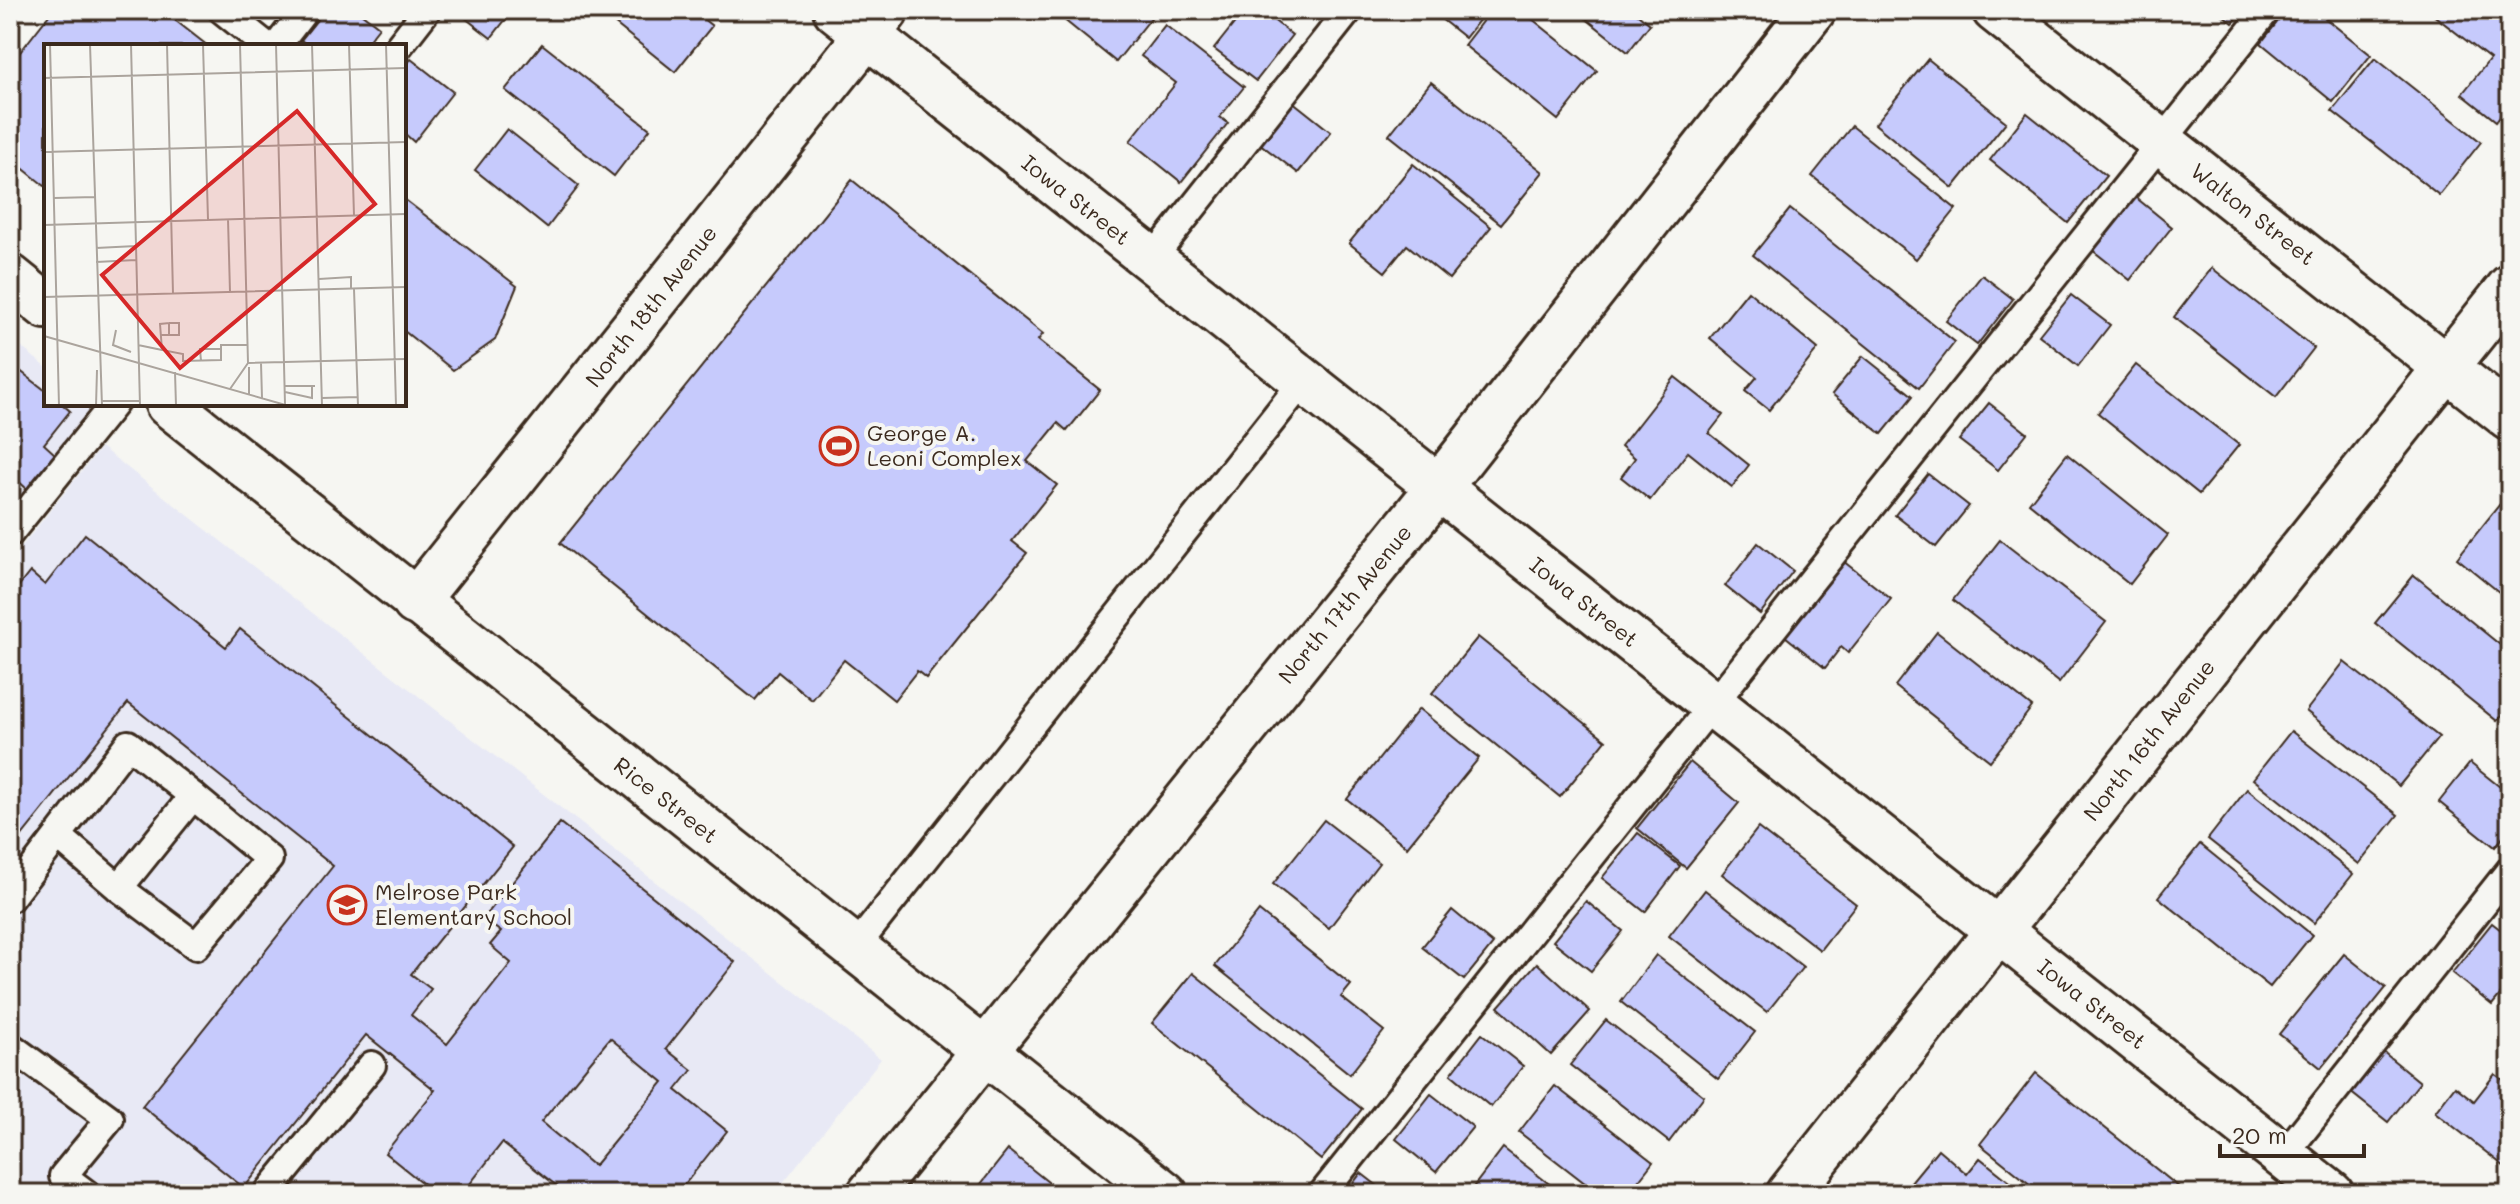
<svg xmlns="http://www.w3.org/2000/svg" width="2520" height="1204" viewBox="0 0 2520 1204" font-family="Mali,sans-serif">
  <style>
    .built { fill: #e8e9f5 }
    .building { fill: #c6cafc; stroke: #3b2a1e; stroke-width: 2; fill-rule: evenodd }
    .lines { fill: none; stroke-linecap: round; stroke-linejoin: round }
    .lane-casing { stroke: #3b2a1e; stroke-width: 32 }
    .street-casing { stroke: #3b2a1e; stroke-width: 50 }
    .lane { stroke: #f6f6f2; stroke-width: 26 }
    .street { stroke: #f6f6f2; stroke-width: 44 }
    .labels { text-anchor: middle; stroke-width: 8; stroke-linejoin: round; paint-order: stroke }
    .street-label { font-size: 22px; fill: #3b2a1e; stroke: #f6f6f2 }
    .poi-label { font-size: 22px; fill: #3b2a1e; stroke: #f6f6f2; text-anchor: start }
    .inset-road { fill: none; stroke: #aba49d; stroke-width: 2 }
    .view { fill: #d62828; fill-opacity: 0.15; stroke: #d62828; stroke-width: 4 }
    .inset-edge { fill: none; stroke: #3b2a1e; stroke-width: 4 }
  </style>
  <rect width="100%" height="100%" fill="#f6f6f2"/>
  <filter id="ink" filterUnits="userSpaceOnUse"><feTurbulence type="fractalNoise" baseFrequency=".0125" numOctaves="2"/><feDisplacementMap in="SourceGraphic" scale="16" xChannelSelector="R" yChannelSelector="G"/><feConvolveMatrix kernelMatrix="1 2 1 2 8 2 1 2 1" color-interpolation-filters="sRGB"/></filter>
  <g filter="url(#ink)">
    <g class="built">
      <path d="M 10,338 L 46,367 L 46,404 L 92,404 L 96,408 L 10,515 Z"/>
      <path d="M 101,447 L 881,1059 L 774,1194 L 10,1194 L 10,561 Z"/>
    </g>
    <g class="building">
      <path d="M 53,10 L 162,10 L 208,46 L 46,46 L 46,187 L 10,158 L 10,65 Z"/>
      <path d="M 325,10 L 357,10 L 379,27 L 364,46 L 308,46 L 301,40 Z"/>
      <path d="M 455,10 L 513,10 L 491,38 Z"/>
      <path d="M 598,10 L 692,10 L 712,26 L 675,72 Z"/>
      <path d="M 1052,10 L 1141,10 L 1151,18 L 1116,62 Z"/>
      <path d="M 1245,10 L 1261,10 L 1292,35 L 1256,81 L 1214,49 Z"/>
      <path d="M 1430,10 L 1487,10 L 1465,38 Z"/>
      <path d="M 1491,10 L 1521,10 L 1597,71 L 1558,120 L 1464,45 Z"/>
      <path d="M 1590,10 L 1641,10 L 1638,14 L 1650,24 L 1628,52 L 1584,17 Z"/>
      <path d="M 2217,10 L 2244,10 L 2233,23 Z"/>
      <path d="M 2287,10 L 2315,10 L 2371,55 L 2333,102 L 2261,43 Z"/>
      <path d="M 2427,10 L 2510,13 L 2510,103 L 2496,121 L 2462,94 L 2490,59 Z"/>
      <path d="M 1165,25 L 1244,87 L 1220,117 L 1228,123 L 1181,182 L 1130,141 L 1176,83 L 1141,56 Z"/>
      <path d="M 542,44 L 650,129 L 614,176 L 505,90 Z"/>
      <path d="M 2375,58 L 2481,142 L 2439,195 L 2332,111 Z"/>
      <path d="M 411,59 L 453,92 L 414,142 L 404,133 L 404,68 Z"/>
      <path d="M 1928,59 L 2006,122 L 1953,188 L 1875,124 Z"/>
      <path d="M 1431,82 L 1543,172 L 1501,224 L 1389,135 Z"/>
      <path d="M 1292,101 L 1331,132 L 1298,173 L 1259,143 Z"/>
      <path d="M 2027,113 L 2106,176 L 2068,223 L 1990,160 Z"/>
      <path d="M 1852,126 L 1956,209 L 1916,259 L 1812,176 Z"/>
      <path d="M 507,129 L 579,186 L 547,228 L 475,170 Z"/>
      <path d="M 1413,164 L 1491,227 L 1449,279 L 1407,245 L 1385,272 L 1349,243 Z"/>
      <path d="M 852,180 L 1043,334 L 1038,340 L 1100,390 L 1067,431 L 1058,423 L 1027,461 L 1057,485 L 1012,541 L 1027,553 L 926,678 L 917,671 L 894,700 L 844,660 L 812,700 L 778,672 L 755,700 L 560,543 Z"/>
      <path d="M 2134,196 L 2172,227 L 2130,280 L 2091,249 Z"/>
      <path d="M 404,199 L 517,286 L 495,340 L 453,370 L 404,331 Z"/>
      <path d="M 1790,209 L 1955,342 L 1919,388 L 1753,255 Z"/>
      <path d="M 2212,268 L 2314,348 L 2276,397 L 2174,317 Z"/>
      <path d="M 1982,275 L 2013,299 L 1977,345 L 1946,321 Z"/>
      <path d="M 1748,291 L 1818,349 L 1769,410 L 1745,391 L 1757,377 L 1710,338 Z"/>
      <path d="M 2071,295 L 2110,325 L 2078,366 L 2039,335 Z"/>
      <path d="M 1863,356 L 1913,396 L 1882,434 L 1832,394 Z"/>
      <path d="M 10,363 L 46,391 L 46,404 L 62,404 L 70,411 L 44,444 L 55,454 L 27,489 L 16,479 L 10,487 Z"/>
      <path d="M 2136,365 L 2239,445 L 2199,494 L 2098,413 Z"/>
      <path d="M 1675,377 L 1723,415 L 1709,433 L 1749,465 L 1732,487 L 1688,452 L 1650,500 L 1621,477 L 1635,458 L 1621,446 Z"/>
      <path d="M 1989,403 L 2027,433 L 1998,470 L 1959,440 Z"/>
      <path d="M 2067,454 L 2168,535 L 2130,584 L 2029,503 Z"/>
      <path d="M 1928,474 L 1969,506 L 1936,547 L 1895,515 Z"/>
      <path d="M 2500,504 L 2510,512 L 2510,601 L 2457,558 Z"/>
      <path d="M 85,534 L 226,647 L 240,629 L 513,847 L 411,974 L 431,989 L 411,1015 L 447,1044 L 511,963 L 490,945 L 501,932 L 483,919 L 560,823 L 735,962 L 666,1049 L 692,1070 L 676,1090 L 727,1131 L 677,1194 L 567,1194 L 502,1143 L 462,1194 L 436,1194 L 385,1153 L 435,1090 L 366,1035 L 244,1188 L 142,1106 L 333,866 L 128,703 L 12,848 L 10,846 L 10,597 L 30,572 L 45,585 ZM 610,1038 L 663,1082 L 594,1166 L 541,1122 Z"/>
      <path d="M 2000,540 L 2106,622 L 2059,683 L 1953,600 Z"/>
      <path d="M 1758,543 L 1793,571 L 1760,614 L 1725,586 Z"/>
      <path d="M 1843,561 L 1891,599 L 1848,653 L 1841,647 L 1825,668 L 1785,636 Z"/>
      <path d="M 2414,575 L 2510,653 L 2510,705 L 2497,721 L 2375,623 Z"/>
      <path d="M 1937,632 L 2032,707 L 1990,761 L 1895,686 Z"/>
      <path d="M 1478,637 L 1606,740 L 1560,797 L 1432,693 Z"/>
      <path d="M 2344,662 L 2439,737 L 2399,786 L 2306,711 Z"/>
      <path d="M 1419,709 L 1479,758 L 1407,847 L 1347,799 Z"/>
      <path d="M 2291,731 L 2398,815 L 2359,864 L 2253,779 Z"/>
      <path d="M 1690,762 L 1739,803 L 1686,868 L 1637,828 Z"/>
      <path d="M 2470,763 L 2510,795 L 2510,829 L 2495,847 L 2439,802 Z"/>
      <path d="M 2247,789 L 2353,874 L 2314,923 L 2208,839 Z"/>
      <path d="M 1324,820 L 1379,863 L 1329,928 L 1273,884 Z"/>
      <path d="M 1758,828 L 1856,904 L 1820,950 L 1722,874 Z"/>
      <path d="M 1638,833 L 1680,866 L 1645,912 L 1602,878 Z"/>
      <path d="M 2200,844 L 2312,935 L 2270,987 L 2158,897 Z"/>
      <path d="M 1705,890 L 1803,967 L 1767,1012 L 1669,936 Z"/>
      <path d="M 1586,901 L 1623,931 L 1591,971 L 1553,941 Z"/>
      <path d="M 1452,910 L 1493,944 L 1464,980 L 1422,947 Z"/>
      <path d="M 1259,911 L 1351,985 L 1341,997 L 1384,1031 L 1350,1074 L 1215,966 Z"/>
      <path d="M 2492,923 L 2510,937 L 2510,983 L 2492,1005 L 2452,973 Z"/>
      <path d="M 2344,954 L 2386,988 L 2321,1068 L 2279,1034 Z"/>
      <path d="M 1656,955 L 1755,1032 L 1718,1079 L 1621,1002 Z"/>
      <path d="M 1537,963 L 1590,1011 L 1551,1055 L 1498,1007 Z"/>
      <path d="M 1193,973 L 1362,1109 L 1321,1160 L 1152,1023 Z"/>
      <path d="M 1606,1020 L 1704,1096 L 1669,1142 L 1570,1065 Z"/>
      <path d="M 1482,1034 L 1523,1066 L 1491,1107 L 1451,1074 Z"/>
      <path d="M 2382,1051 L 2420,1082 L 2388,1122 L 2349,1091 Z"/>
      <path d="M 2036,1073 L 2180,1188 L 2175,1194 L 2042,1194 L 1980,1144 Z"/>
      <path d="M 2495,1074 L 2510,1085 L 2510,1171 L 2435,1112 L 2455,1086 L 2474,1101 Z"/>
      <path d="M 1555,1086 L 1653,1162 L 1628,1194 L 1599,1194 L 1519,1132 Z"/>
      <path d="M 1431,1094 L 1473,1127 L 1436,1172 L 1396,1139 Z"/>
      <path d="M 1503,1148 L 1562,1194 L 1468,1194 Z"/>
      <path d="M 1938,1149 L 1967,1174 L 1980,1158 L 2015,1186 L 2009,1194 L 1901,1194 Z"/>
      <path d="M 1008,1150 L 1063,1194 L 973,1194 Z"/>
      <path d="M 1361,1173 L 1388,1194 L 1345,1194 Z"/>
    </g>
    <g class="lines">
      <defs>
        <g id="lane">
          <path d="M 222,10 L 267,46"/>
          <path d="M 277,46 L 305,10"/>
          <path d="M 399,46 L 427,10"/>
          <path d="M 1152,259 L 1349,10"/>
          <path d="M 10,533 L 114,404"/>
          <path d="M 119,888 L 196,946 L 269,859 L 193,796"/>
          <path d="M 10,898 L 128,744 L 193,796 L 119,888 L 58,836"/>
          <path d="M 854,949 L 1304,380"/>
          <path d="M 10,1046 L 110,1119 L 63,1176 L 87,1194"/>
          <path d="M 2283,1156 L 2510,870"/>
          <path d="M 269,1191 L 372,1065"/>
          <path d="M 1322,1194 L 2267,10"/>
        </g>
        <g id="street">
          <path d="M 836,10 L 2331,1194"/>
          <path d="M 1995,10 L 2510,418"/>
          <path d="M 10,277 L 46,306"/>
          <path d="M 168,404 L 1165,1194"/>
          <path d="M 415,602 L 885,12"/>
          <path d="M 870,1194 L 1439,487 L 1813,10"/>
          <path d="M 1789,1194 L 2510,287"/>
        </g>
      </defs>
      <use href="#lane" class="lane-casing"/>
      <use href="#street" class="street-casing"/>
      <use href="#lane" class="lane"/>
      <use href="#street" class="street"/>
    </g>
  </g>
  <defs>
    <symbol id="stadium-ring" viewBox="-11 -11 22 22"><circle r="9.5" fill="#f6f6f2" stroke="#c8321e" stroke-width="1.5"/><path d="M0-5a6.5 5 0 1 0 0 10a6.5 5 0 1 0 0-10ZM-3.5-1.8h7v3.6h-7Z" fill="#c8321e"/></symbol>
    <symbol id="school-ring" viewBox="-11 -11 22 22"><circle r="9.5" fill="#f6f6f2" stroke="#c8321e" stroke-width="1.5"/><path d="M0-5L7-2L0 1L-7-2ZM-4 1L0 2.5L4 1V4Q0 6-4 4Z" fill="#c8321e"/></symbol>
  </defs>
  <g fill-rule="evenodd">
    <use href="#stadium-ring" x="817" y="424" width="44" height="44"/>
    <use href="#school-ring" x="325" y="883" width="44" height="44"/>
  </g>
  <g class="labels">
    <g class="street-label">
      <text transform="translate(1076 200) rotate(38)" y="8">Iowa Street</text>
      <text transform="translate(2253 214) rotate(38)" y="8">Walton Street</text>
      <text transform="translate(651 306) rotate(-52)" y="8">North 18th Avenue</text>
      <text transform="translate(1584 602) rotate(38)" y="8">Iowa Street</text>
      <text transform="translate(1345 604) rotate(-51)" y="8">North 17th Avenue</text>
      <text transform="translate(2149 740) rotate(-52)" y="8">North 16th Avenue</text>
      <text transform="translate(666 800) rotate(38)" y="8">Rice Street</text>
      <text transform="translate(2092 1004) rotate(38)" y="8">Iowa Street</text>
    </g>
    <g class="poi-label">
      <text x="867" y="441">George A.<tspan x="867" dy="25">Leoni Complex</tspan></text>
      <text x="375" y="900">Melrose Park<tspan x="375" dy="25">Elementary School</tspan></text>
    </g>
  </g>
  <g transform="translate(44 44)">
    <rect width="362" height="362" fill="#f6f6f2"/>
    <path class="inset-road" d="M 6,0 L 15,362M 46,0 L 58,362M 87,0 L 96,362M 123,0 L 129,250M 159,0 L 164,176M 196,0 L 204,319M 232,0 L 241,360M 268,0 L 278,362M 305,0 L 310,172M 342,0 L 352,362M 0,34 L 362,24M 0,108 L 362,98M 10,154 L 51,153M 184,175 L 186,248M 0,181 L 362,170M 52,204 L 92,202M 52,218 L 92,216M 275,235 L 307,233 L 307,245M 310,245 L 314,362M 0,253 L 362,243M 125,279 L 135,279 L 135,291 L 125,291M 72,286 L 69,301 L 87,308M 117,291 L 125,291 L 125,279 L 116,280 L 118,306 L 139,310 L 139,317 L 177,316 L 177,301 L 204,301M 0,292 L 245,362M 94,301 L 118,306M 157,317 L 156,305 L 177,305M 204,319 L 362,315M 217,319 L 218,354M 205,323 L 205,350M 131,328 L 132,362M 240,342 L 271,342M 186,345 L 204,319M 241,348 L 268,354 L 268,342M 278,354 L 314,353M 58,357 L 96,357M 52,362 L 53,326"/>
    <path class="view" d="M 253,67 L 331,160 L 136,324 L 58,231 Z"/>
    <rect width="362" height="362" class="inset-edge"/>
  </g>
  <rect width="2520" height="1204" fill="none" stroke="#f6f6f2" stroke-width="40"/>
  <rect x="20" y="20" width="2480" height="1164" fill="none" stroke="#3b2a1e" stroke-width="3" filter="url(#ink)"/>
  <path d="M2220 1144v12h144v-12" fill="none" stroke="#3b2a1e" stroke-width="4"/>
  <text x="2232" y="1144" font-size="24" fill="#3b2a1e" stroke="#f6f6f2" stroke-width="6" paint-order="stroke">20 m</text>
</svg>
